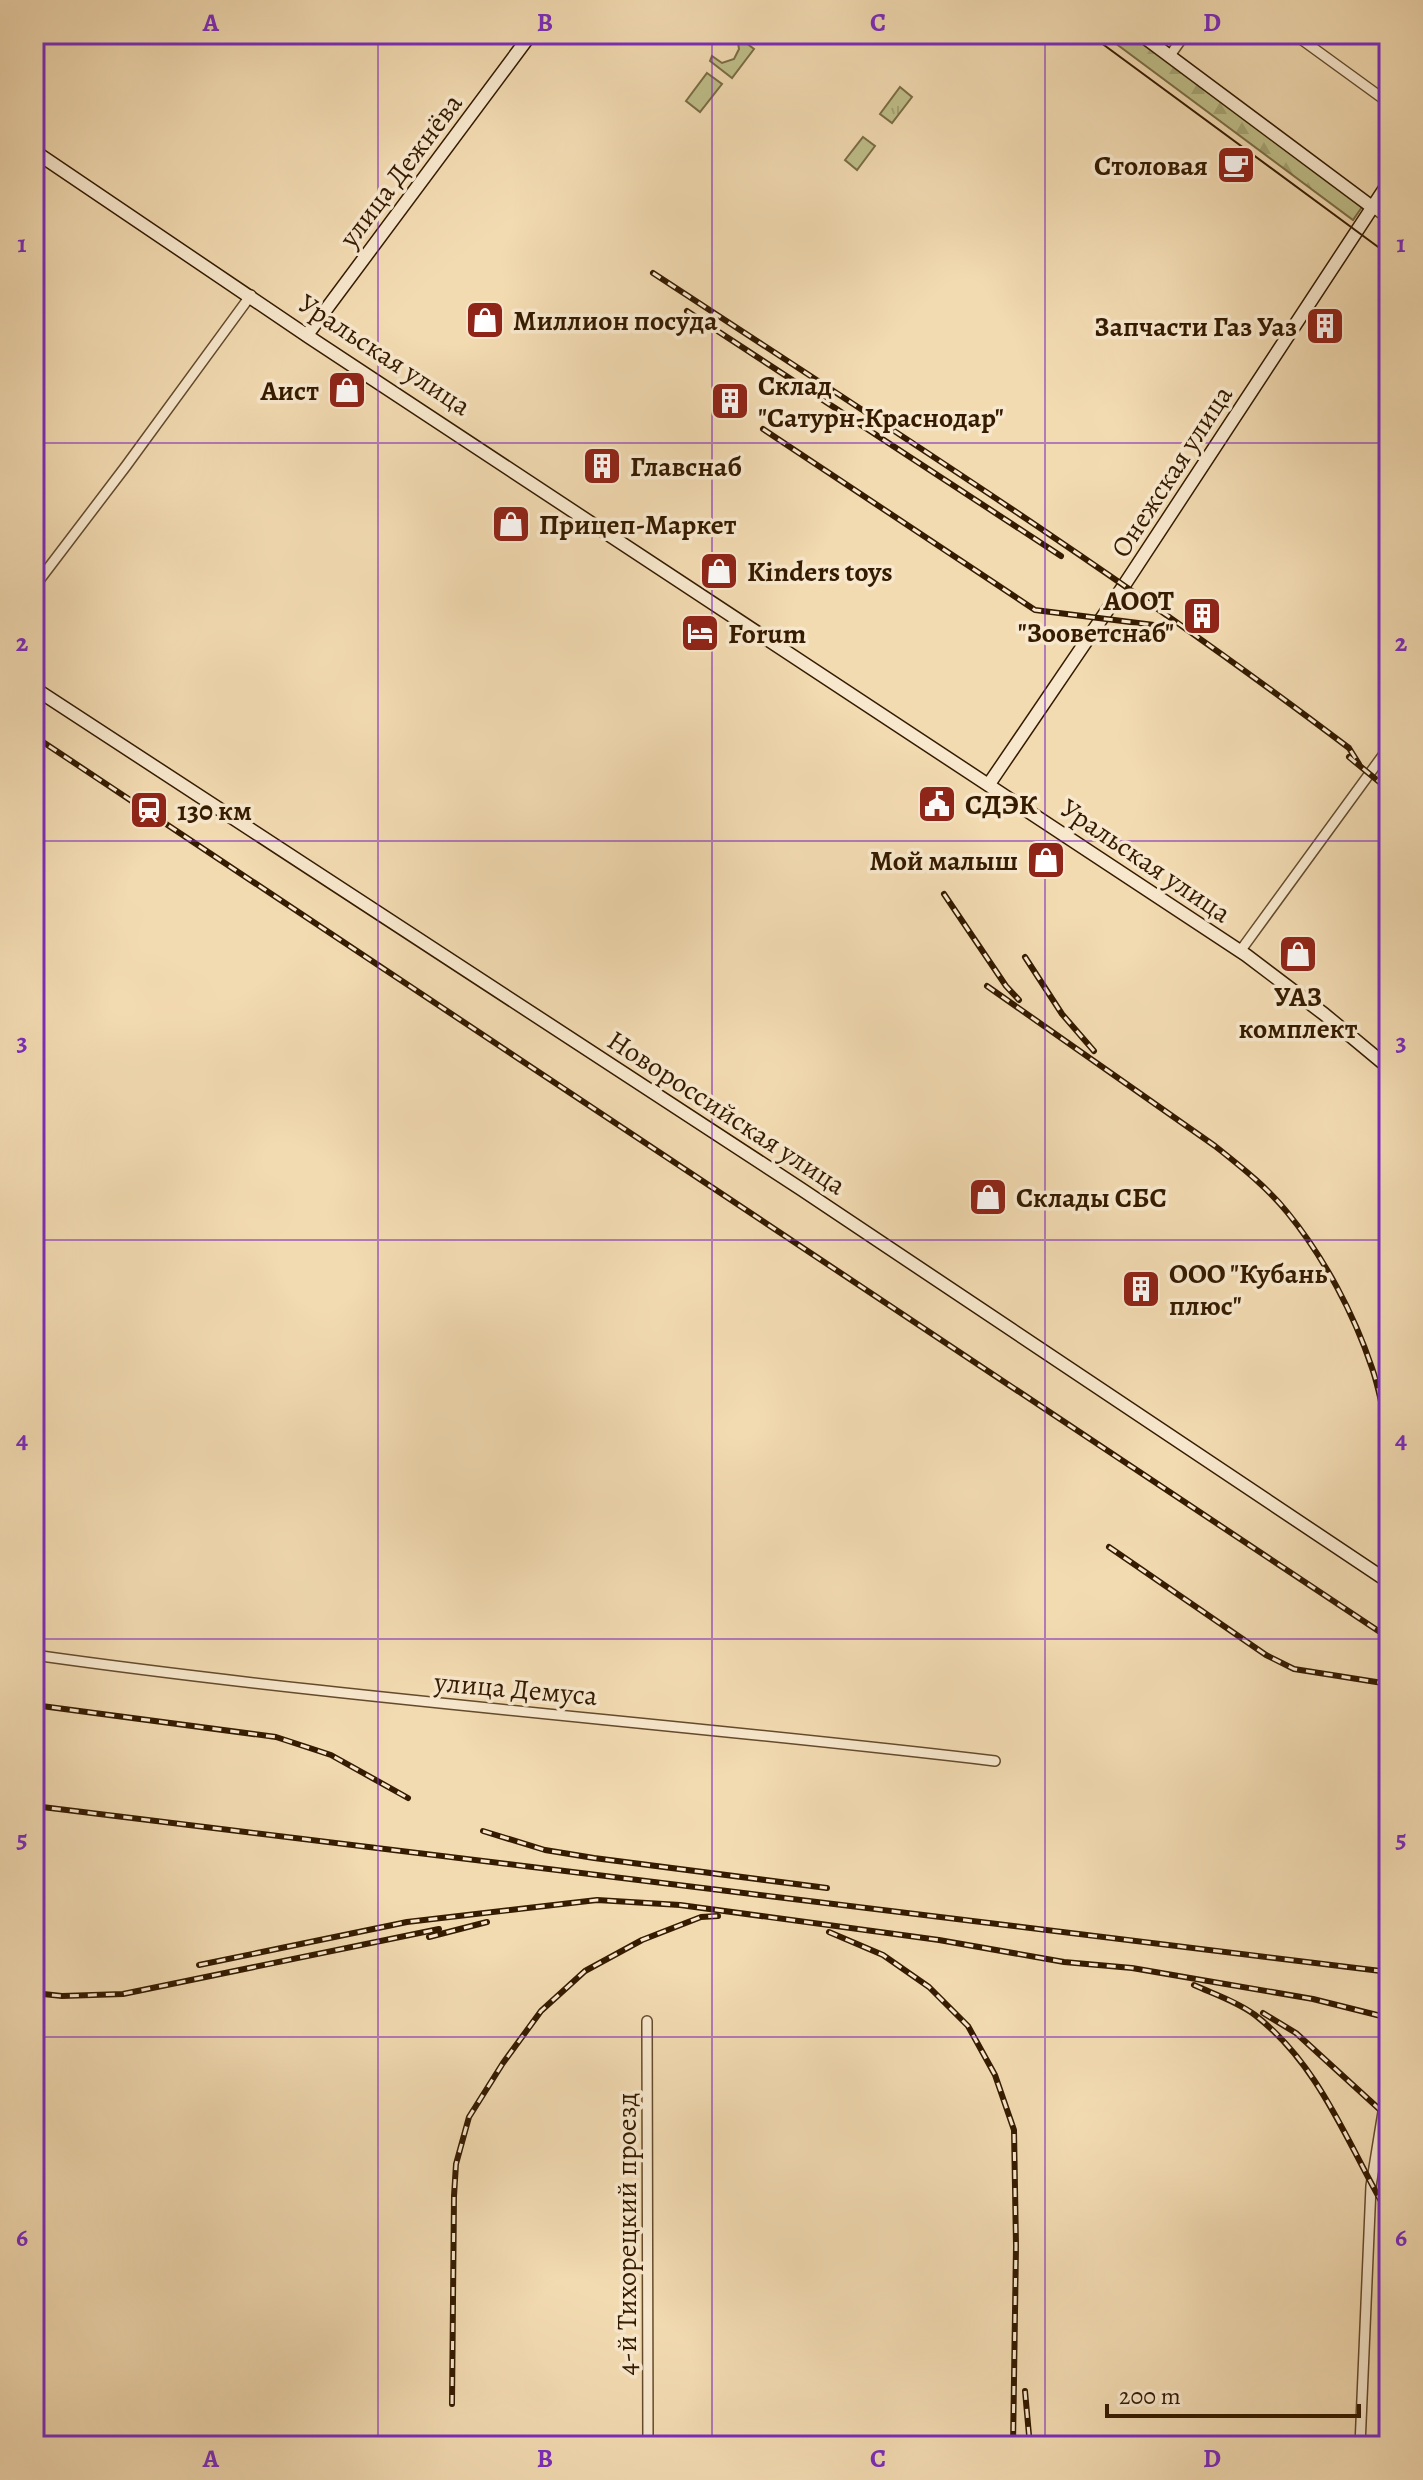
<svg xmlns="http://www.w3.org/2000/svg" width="1423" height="2480" viewBox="0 0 1423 2480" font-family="Alegreya,serif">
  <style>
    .green { fill: #bebe89; stroke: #7a6c44; stroke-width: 2 }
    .forest { fill: url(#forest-firs); stroke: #7a6c44; stroke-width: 2 }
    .park { fill: url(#park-tufts); stroke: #7a6c44; stroke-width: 2 }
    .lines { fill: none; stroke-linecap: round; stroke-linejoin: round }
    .street-casing { stroke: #644b2c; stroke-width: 12 }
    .secondary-casing { stroke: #351b00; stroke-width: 15 }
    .street { stroke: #f7e7cc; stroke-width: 9 }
    .secondary { stroke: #f7e7cc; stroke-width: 12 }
    .tram { stroke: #351b00; stroke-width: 2 }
    .rail-casing { stroke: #351b00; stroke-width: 6 }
    .rail { stroke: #f7e7cc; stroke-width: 3; stroke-dasharray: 9; stroke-linecap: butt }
    .grid { fill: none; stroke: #7b2cbf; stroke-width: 2; stroke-opacity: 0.55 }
    .labels { text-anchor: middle; stroke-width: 7; stroke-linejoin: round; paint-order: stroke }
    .poi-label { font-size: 28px; font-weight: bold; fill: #351b00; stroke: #f7e7cc; text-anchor: start }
    .street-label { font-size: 28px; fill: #351b00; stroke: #f7e7cc }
    .neatline { fill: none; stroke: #7b2cbf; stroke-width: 3 }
    .grid-label { font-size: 26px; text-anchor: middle; font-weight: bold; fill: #7b2cbf }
  </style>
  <defs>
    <pattern id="forest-firs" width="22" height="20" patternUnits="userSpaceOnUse" patternTransform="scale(2)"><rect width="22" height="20" fill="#bebe89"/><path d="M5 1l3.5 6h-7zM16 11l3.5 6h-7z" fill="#a4a374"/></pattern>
    <pattern id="park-tufts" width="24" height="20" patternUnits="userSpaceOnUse" patternTransform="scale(2)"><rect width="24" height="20" fill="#bebe89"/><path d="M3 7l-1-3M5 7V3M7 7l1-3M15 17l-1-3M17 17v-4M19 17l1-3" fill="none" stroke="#a4a374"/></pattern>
  </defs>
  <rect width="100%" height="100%" fill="#f2dab1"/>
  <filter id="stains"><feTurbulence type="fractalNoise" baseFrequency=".0025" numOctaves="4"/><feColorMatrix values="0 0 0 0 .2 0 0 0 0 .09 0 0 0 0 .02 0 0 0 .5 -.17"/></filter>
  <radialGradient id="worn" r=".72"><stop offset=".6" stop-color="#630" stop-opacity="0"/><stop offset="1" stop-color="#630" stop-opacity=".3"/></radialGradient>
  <g class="green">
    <path d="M 707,73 L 722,84 L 700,112 L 686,101 Z"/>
    <path d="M 863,137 L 875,146 L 857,170 L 845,160 Z"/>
  </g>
  <path class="forest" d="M 1103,34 L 1132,34 L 1362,207 L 1353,220 Z"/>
  <g class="park">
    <path d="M 737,36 L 754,49 L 732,78 L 710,61 L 712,56 L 722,63 L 734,59 L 739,49 Z"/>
    <path d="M 900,87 L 912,97 L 892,123 L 880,114 Z"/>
  </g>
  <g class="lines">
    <defs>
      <g id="street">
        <path d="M 1294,34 L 1389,103"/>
        <path d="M 1169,57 L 1185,34"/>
        <path d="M 1372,207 L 1389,219"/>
        <path d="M 34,587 L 126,466 L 251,295"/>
        <path d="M 1241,950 L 1389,747"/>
        <path d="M 34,1655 C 353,1700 675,1723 995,1761"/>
        <path d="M 647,2021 L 648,2446"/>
        <path d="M 1360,2446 L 1371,2186 L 1383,2112 L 1389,2090"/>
      </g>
      <g id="secondary">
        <path d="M 1140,34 L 1372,207"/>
        <path d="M 34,151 L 309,337 L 1246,955 L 1324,1014 L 1389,1068"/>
        <path d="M 307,335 L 531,34"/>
        <path d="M 34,688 L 801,1189 L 1389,1582"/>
        <path d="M 989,784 L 1121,590 L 1389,182"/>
      </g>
    </defs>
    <use href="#street" class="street-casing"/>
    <use href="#secondary" class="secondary-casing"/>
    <use href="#street" class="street"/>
    <use href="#secondary" class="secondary"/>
    <path class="tram" d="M 1089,34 L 1389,255"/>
    <defs>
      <g id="rail">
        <path d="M 653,273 C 888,427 1125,578 1349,748 L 1359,764"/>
        <path d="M 687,311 L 1061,556"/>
        <path d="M 763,429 L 1035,610 L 1170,627"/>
        <path d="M 34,736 L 1389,1638"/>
        <path d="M 1349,757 L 1389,790"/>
        <path d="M 944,894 L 1006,986 L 1019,1000"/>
        <path d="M 1025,957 L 1062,1014 L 1094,1051"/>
        <path d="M 987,986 L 1215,1146 C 1240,1166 1267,1187 1287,1212 C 1324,1257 1354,1314 1372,1368 C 1380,1391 1384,1416 1389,1440"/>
        <path d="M 1109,1547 L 1266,1655 L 1294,1669 L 1389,1684"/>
        <path d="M 34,1705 L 276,1737 L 331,1755 L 408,1798"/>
        <path d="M 34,1806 L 1389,1972"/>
        <path d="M 483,1831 L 545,1850 L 594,1858 L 827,1888"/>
        <path d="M 829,1932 L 883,1955 L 929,1987 L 968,2026 L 995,2075 L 1014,2130 L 1016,2246 L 1013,2446"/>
        <path d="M 429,1937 L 487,1922"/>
        <path d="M 199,1965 L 407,1922 L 597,1900 L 680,1905 L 939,1940 L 1064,1962 L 1132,1968 L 1313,1999 L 1389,2018"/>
        <path d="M 1194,1985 C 1214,1994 1238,2002 1255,2015 C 1321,2066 1348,2146 1389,2215"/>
        <path d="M 34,1993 L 62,1996 L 123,1994 L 439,1929"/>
        <path d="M 1263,2013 L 1296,2033 L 1389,2118"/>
        <path d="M 1025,2391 L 1030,2446"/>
        <path d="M 452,2404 L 454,2196 L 456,2164 L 469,2117 L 503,2063 L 541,2011 L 585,1971 L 642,1940 L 701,1917 L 718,1916"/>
      </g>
    </defs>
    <use href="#rail" class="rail-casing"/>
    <use href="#rail" class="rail"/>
  </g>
  <path class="grid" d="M 378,34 L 378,2446M 712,34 L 712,2446M 1045,34 L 1045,2446M 34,443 L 1389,443M 34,841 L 1389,841M 34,1240 L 1389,1240M 34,1639 L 1389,1639M 34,2037 L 1389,2037"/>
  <defs>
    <symbol id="cafe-square" viewBox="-11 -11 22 22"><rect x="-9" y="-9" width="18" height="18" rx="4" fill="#8f2418" stroke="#f7e7cc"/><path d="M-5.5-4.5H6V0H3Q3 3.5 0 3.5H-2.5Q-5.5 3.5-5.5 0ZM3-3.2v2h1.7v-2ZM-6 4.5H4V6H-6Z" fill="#fff"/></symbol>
    <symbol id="shop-square" viewBox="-11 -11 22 22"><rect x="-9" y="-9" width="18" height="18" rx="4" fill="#8f2418" stroke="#f7e7cc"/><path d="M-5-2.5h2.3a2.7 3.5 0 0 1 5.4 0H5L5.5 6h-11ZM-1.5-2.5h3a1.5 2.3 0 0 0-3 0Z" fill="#fff"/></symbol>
    <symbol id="building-square" viewBox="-11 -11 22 22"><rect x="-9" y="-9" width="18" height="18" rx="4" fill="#8f2418" stroke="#f7e7cc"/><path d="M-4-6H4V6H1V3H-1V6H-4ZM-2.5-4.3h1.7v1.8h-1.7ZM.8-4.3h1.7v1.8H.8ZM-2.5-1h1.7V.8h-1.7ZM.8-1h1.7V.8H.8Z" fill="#fff"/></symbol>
    <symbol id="hotel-square" viewBox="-11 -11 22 22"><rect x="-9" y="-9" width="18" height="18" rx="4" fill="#8f2418" stroke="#f7e7cc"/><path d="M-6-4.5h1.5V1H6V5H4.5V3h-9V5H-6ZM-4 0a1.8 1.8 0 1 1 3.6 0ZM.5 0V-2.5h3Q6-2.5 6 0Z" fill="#fff"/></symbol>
    <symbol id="civic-square" viewBox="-11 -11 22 22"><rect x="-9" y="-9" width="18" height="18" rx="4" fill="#8f2418" stroke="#f7e7cc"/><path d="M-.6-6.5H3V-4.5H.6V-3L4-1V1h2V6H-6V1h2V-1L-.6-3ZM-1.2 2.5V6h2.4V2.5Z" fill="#fff"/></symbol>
    <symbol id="station-square" viewBox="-11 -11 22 22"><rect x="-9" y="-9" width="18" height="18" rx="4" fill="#8f2418" stroke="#f7e7cc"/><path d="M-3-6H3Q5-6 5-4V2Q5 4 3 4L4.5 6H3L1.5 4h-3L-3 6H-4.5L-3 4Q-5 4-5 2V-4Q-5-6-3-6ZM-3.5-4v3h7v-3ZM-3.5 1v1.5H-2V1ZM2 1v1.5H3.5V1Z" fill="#fff"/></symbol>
  </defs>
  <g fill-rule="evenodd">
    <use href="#cafe-square" x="1214" y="143" width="44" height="44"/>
    <use href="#shop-square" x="463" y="298" width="44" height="44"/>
    <use href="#building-square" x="1303" y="304" width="44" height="44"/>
    <use href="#shop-square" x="325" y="368" width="44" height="44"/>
    <use href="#building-square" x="708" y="379" width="44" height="44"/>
    <use href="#building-square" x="580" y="444" width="44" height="44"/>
    <use href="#shop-square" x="489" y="502" width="44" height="44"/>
    <use href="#shop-square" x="697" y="549" width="44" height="44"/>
    <use href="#building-square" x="1180" y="594" width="44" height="44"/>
    <use href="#hotel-square" x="678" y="611" width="44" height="44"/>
    <use href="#civic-square" x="915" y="782" width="44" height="44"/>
    <use href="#station-square" x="127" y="788" width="44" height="44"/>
    <use href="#shop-square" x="1024" y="838" width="44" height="44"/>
    <use href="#shop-square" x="1276" y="932" width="44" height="44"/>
    <use href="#shop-square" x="966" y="1175" width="44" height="44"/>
    <use href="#building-square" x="1119" y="1267" width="44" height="44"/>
  </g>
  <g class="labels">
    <g class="poi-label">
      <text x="1208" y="175" text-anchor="end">Столовая</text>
      <text x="513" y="330">Миллион посуда</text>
      <text x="1297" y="336" text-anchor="end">Запчасти Газ Уаз</text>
      <text x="758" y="395">Склад<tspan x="758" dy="32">"Сатурн-Краснодар"</tspan></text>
      <text x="319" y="400" text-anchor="end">Аист</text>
      <text x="630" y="476">Главснаб</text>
      <text x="539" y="534">Прицеп-Маркет</text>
      <text x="747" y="581">Kinders toys</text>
      <text x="1174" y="610" text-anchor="end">АООТ<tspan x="1174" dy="32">"Зооветснаб"</tspan></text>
      <text x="728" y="643">Forum</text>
      <text x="965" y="814">СДЭК</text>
      <text x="177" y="820">130 км</text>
      <text x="1018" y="870" text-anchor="end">Мой малыш</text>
      <text x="1298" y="1006" text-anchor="middle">УАЗ<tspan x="1298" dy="32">комплект</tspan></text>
      <text x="1016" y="1207">Склады СБС</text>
      <text x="1169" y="1283">ООО "Кубань<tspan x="1169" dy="32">плюс"</tspan></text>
    </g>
    <g class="street-label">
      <text transform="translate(400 170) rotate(-53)" y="10">улица Дежнёва</text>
      <text transform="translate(385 354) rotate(33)" y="10">Уральская улица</text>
      <text transform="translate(1171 471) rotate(-57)" y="10">Онежская улица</text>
      <text transform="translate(1146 860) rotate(34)" y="10">Уральская улица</text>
      <text transform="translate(727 1112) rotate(33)" y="10">Новороссийская улица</text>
      <text transform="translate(516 1688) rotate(5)" y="10">улица Демуса</text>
      <text transform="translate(626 2234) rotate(-90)" y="10">4-й Тихорецкий проезд</text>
    </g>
  </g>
  <rect width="1423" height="2480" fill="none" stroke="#f2dab1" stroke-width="88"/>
  <path d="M1107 2404v12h252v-12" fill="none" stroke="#351b00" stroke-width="4"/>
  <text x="1119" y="2404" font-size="24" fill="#351b00" stroke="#f7e7cc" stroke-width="6" paint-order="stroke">200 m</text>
  <rect x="44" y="44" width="1335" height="2392" class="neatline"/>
  <g class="grid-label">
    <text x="211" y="31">A</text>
    <text x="545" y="31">B</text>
    <text x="878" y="31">C</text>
    <text x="1212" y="31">D</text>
    <text x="22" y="252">1</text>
    <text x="1401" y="252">1</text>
    <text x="22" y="651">2</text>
    <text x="1401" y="651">2</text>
    <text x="22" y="1050">3</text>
    <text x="1401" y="1050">3</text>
    <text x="22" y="1448">4</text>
    <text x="1401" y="1448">4</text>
    <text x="22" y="1847">5</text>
    <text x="1401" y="1847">5</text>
    <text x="22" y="2246">6</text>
    <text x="1401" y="2246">6</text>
    <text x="211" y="2467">A</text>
    <text x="545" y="2467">B</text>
    <text x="878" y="2467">C</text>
    <text x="1212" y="2467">D</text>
  </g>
  <rect width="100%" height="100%" filter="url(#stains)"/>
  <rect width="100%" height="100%" fill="url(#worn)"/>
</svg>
